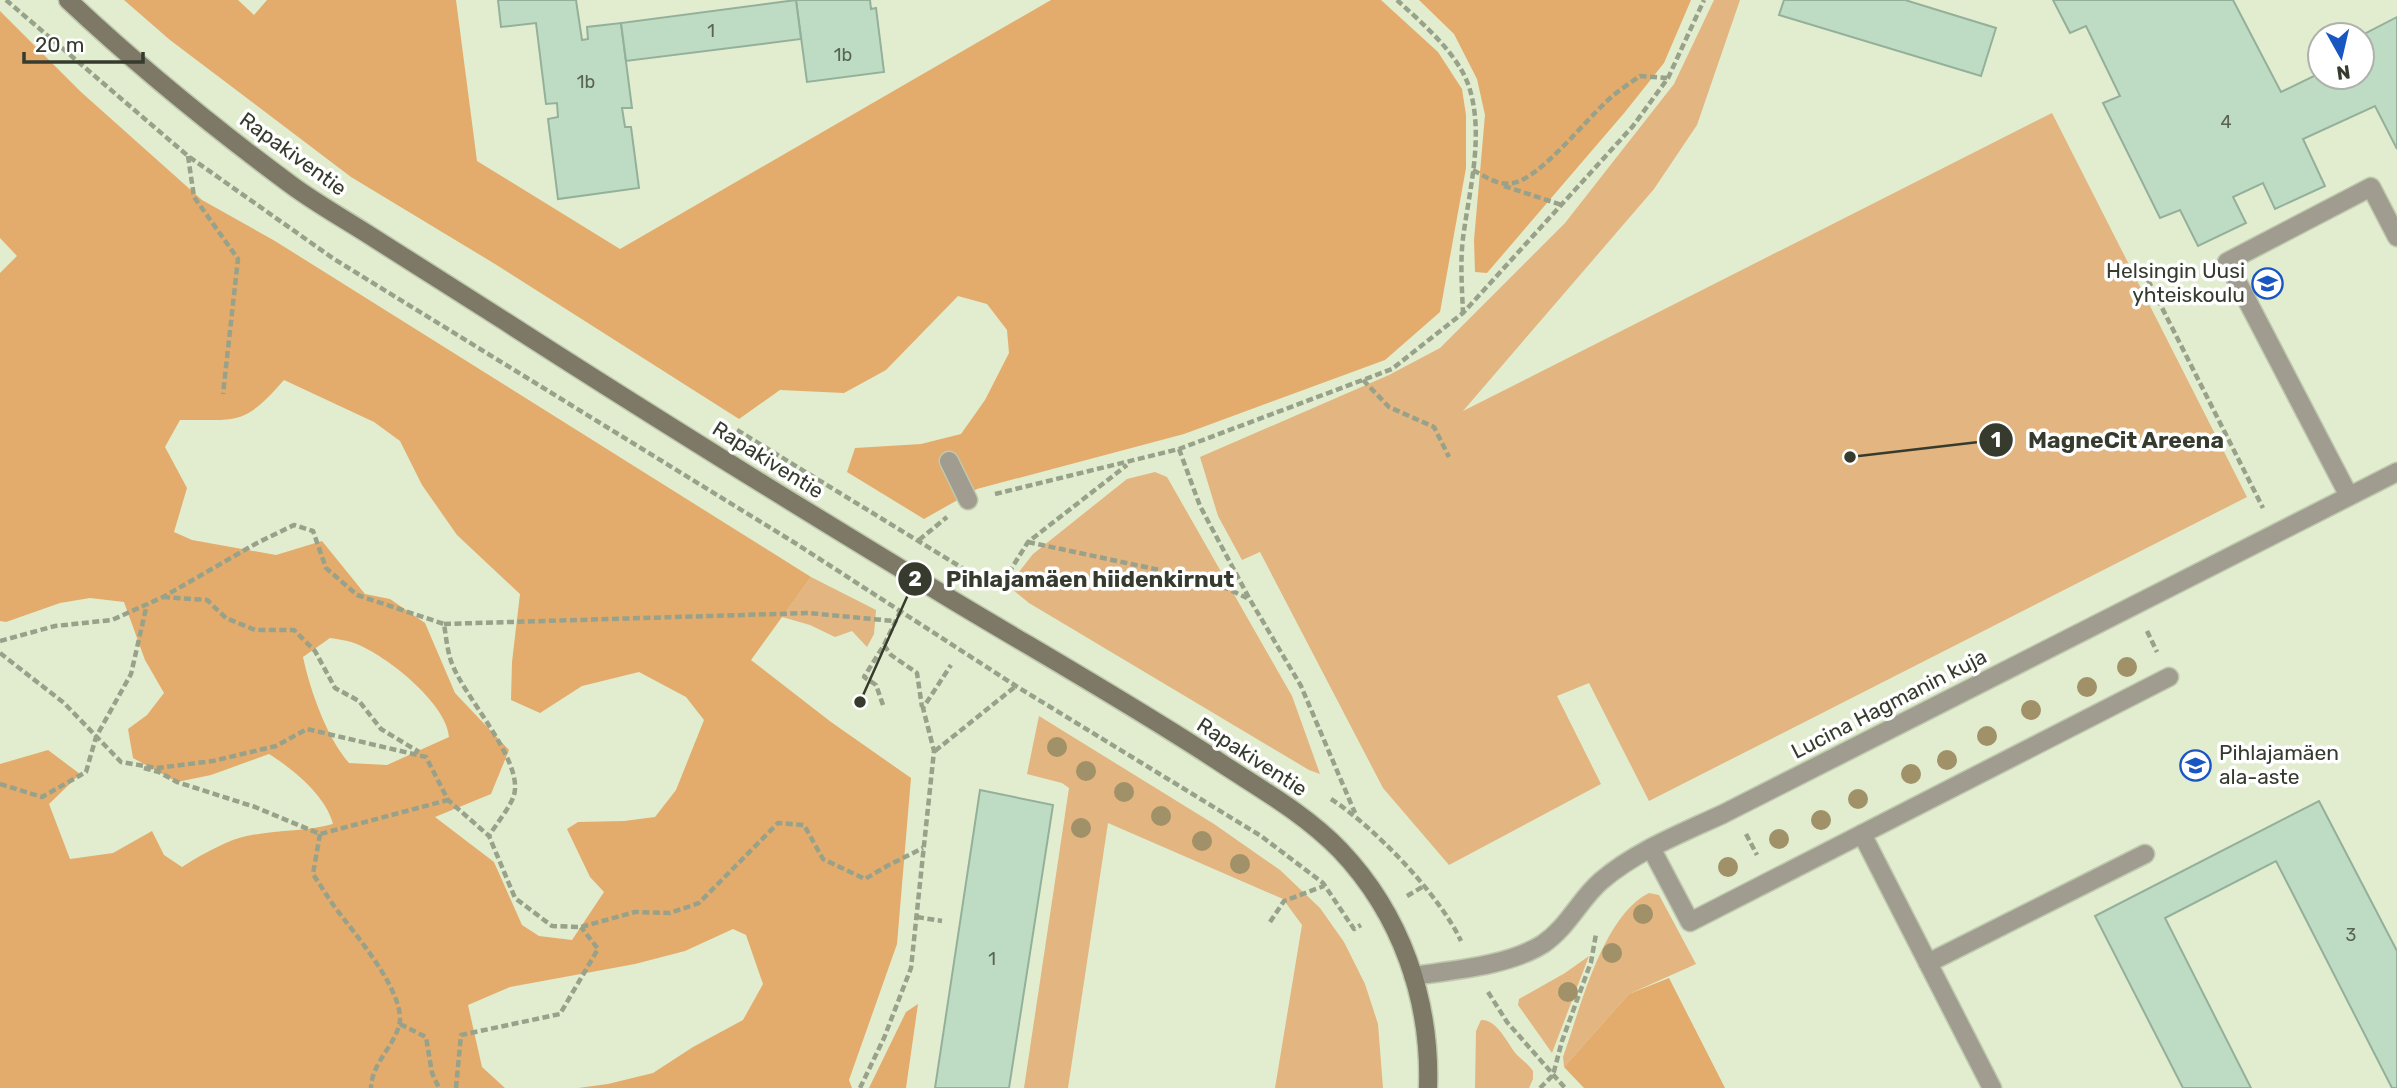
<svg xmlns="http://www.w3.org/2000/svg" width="2397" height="1088" viewBox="0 0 2397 1088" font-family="Rubik,sans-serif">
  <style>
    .green { fill: #e3b580 }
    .forest { fill: #e3ac6c; fill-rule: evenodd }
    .building { fill: #bedbc4; stroke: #94b09a; stroke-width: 2 }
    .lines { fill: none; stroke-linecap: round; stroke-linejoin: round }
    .service-casing { stroke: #bfc9ae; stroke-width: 21 }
    .minor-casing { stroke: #bfc9ae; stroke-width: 21 }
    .secondary-casing { stroke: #bfc9ae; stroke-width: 21 }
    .path { stroke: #98a18a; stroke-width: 4.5; stroke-dasharray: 7 3.5; stroke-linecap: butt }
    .service { stroke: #a09d90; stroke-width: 18 }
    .minor { stroke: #a09d90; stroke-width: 18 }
    .secondary { stroke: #7d7966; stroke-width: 18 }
    .tree { fill: #a09168 }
    .labels { text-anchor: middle; stroke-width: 7; stroke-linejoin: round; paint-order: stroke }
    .number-label { font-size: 18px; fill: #586354 }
    .street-label { font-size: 21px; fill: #363b2e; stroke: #fff }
    .poi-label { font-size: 21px; fill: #363b2e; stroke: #fff; text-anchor: end }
    .leader { fill: none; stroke: #363b2e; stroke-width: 2.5 }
    .callout-dot { fill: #363b2e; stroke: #fff; stroke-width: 2.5 }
    .mark-label { font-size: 21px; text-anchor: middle; font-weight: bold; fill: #fff }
    .callout-label { font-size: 23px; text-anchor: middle; font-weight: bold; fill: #363b2e; stroke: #fff; stroke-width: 7; stroke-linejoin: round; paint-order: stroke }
  </style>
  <rect width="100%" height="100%" fill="#e1edce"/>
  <g class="green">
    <path d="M 1714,0 L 1740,0 L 1697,125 L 1654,189 L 1463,411 L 2052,113 L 2247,497 L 1649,801 L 1589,683 L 1557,696 L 1601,784 L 1449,865 L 1383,788 L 1260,552 L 1242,560 L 1218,516 L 1200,457 L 1389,375 L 1440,348 L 1565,223 L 1674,84 Z"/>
    <path d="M 1155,472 L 1167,477 L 1292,696 L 1320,774 L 1309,770 L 1029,603 L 1008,586 L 1033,554 L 1127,479 Z"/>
    <path d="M 811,577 L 876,610 L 874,634 L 867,647 L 852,631 L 835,637 L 810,625 L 782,617 Z"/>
    <path d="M 1039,716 L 1214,824 L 1280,870 L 1320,908 L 1344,942 L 1365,984 L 1378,1024 L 1383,1088 L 1275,1088 L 1302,925 L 1283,899 L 1108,823 L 1068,1088 L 1024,1088 L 1069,788 L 1062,783 L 1027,774 Z"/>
    <path d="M 1649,893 L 1659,895 L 1696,964 L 1629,994 L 1564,1067 L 1563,1057 C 1580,1010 1602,916 1649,893 Z"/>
    <path d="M 1589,956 L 1552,1053 L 1518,1005 L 1519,999 L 1565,973 Z"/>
    <path d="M 1481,1020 C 1497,1019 1507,1043 1517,1055 C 1522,1060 1528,1064 1533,1071 L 1533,1079 L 1529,1088 L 1475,1088 L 1476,1031 Z"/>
  </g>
  <g class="forest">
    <path d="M 124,0 L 238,0 L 254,15 L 267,0 L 456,0 L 477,161 L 620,249 L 1051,0 L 1381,0 L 1438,52 L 1462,89 L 1466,115 L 1466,168 L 1440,312 L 1385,360 L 1184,434 L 977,489 L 924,519 L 847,472 L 855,448 L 921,444 L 961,434 L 985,400 L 1009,353 L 1007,330 L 987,304 L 958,296 L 886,370 L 844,393 L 780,390 L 739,419 L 495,264 L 351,177 L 170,40 Z"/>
    <path d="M 1419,0 L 1691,0 L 1664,63 L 1625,112 L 1487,273 L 1475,272 L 1474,240 L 1485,115 L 1477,79 L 1454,34 Z"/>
    <path d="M 0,11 L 81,92 L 202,200 L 275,241 L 811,577 L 751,660 L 831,722 L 911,778 L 897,944 L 849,1080 L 852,1088 L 578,1088 L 608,1084 L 653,1073 L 693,1047 L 743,1020 L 763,984 L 746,935 L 733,929 L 685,951 L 635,964 L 510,987 L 468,1005 L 482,1067 L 505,1088 L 0,1088 L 0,764 L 48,750 L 80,774 L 49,804 L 70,859 L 113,853 L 152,831 L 164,855 L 182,867 C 201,855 230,838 252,835 C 279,830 307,831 333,824 C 326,796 293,769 269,754 L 211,775 L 177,782 L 133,758 L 128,729 L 147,715 L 164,693 L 145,660 L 124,602 L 90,598 L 60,603 L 6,622 L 0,621 L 0,273 L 17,256 L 0,238 ZM 284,380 L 374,422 L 400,441 L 422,485 L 457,535 L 520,594 L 512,662 L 511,700 L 540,713 L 582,686 L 639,672 L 686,697 L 704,720 L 676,790 L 655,817 L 624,821 L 578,822 L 567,829 L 590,877 L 604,892 L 572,940 L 539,936 L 522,925 L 494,862 L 435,817 L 491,794 L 509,750 L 455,693 L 425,623 L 390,599 L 365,594 L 322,541 L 276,555 L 192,540 L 174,532 L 187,488 L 165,447 L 180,420 C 237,419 243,427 284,380 ZM 330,638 C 337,639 345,640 351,642 C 383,652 447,703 449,737 L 387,765 L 349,763 C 327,738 310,690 303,657 Z"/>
    <path d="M 1669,978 L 1725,1088 L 1584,1088 L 1564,1067 L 1629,994 Z"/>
    <path d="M 918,1004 L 906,1088 L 869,1088 L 906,1012 Z"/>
  </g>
  <g class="building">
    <path d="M 498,0 L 576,0 L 582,40 L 588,39 L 587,27 L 621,23 L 632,108 L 622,108 L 625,127 L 631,127 L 639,188 L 558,199 L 548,119 L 558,117 L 557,103 L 546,104 L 536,23 L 501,27 Z"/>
    <path d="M 796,0 L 870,0 L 871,9 L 876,8 L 884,72 L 807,82 Z"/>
    <path d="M 796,0 L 801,39 L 626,61 L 621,23 Z"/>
    <path d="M 1784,0 L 1905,0 L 1996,28 L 1981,76 L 1779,15 Z"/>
    <path d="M 2053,0 L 2233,0 L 2281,92 L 2320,73 L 2320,77 L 2362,77 L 2362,35 L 2397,17 L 2397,149 L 2375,106 L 2303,139 L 2325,186 L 2275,209 L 2263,183 L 2233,197 L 2246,223 L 2198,246 L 2180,210 L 2160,218 L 2103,103 L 2120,96 L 2086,26 L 2070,33 Z"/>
    <path d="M 980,790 L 1053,805 L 1009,1088 L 935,1088 Z"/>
    <path d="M 2319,801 L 2397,951 L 2397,1088 L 2392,1088 L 2276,861 L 2165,918 L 2251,1088 L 2183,1088 L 2095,916 Z"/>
  </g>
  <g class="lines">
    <defs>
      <g id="service">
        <path d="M 949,461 L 968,500"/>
        <path d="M 2349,496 L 2227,262 L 2371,187 L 2397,237"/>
        <path d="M 1862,834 L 1992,1088"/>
        <path d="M 1651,848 L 1690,922 L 2169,677"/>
        <path d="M 1928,963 L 2145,854"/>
      </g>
      <path id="minor" d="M 1413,976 C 1454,970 1508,966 1543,944 C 1568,927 1580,899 1601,881 C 1636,851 1682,833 1723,814 L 2397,472"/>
      <path id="secondary" d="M 68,0 C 138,66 213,127 290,184 C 314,202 341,217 366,233 C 411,262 457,291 503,320 C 652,416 802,509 954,601 C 1044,655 1136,707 1224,765 C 1264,791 1306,815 1340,850 C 1401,914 1431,1000 1428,1088"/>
    </defs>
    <use href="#service" class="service-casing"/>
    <use href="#minor" class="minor-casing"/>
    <use href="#secondary" class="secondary-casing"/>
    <g class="path">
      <path d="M 6,0 L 188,156 L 334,259 L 795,543 L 1016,686 L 1261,836 L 1323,883 L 1354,929 L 1361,925"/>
      <path d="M 1397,0 C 1423,24 1460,55 1470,90 C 1484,138 1469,191 1463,238 C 1460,263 1462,288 1463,313"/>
      <path d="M 188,156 L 194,197 L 238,259 L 223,394"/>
      <path d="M 1473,170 C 1486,177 1498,186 1513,183 C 1539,179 1585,121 1606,102 C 1616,92 1629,84 1640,76 L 1667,78"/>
      <path d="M 1504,186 L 1562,205"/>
      <path d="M 2148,280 L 2263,508"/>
      <path d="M 1363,380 L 1389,407 L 1434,427 L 1449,457"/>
      <path d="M 737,430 L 977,577"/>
      <path d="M 1179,449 L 1200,506 L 1249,598 L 1301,686 L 1355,813"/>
      <path d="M 995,494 L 1179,449 L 1392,369 L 1463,313 L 1633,126 L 1668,78 L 1704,0"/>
      <path d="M 919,540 L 947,517"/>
      <path d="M 1028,542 L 1211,581 L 1247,598"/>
      <path d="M 1003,582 L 1028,542 L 1127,465"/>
      <path d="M 163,597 L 207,600 L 226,618 L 255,630 L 294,630 L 315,651 L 335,688 L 359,701 L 381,729 L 419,752"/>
      <path d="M 444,624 L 809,613 L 893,621"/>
      <path d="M 2147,631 L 2157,652"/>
      <path d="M 0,641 L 55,626 L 112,620 L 163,597 L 257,543 L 294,525 L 313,531 L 326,568 L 357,595 L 444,624 C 446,636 447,649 451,661 C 462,695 524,760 514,795 C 510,808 496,824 489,836"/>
      <path d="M 884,645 L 891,655 L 917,673 L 922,707"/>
      <path d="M 0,653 L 64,703 L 121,762 L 157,768 L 213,761 L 276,746 L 307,729 L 426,757 L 448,800 L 489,836 L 515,898 L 552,926 L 581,927 L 635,912 L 670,913 L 699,903 L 778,823 L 804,825 L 823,859 L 865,879 L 887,866 L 923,848"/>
      <path d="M 883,705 L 876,685 L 864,677 L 884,645 L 901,610"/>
      <path d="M 935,751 L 1016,686"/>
      <path d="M 144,768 L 159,772 L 177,782 L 255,807 L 320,834 L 448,800"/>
      <path d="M 0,784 L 42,797 L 86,772 L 96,737 L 131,674 L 147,604"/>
      <path d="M 1331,799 C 1374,827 1439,894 1461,941"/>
      <path d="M 320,834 L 313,874 C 321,886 328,898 337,910 C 354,933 408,995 399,1026 C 392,1049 372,1063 371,1088"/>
      <path d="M 1746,834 L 1757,855"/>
      <path d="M 1407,896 L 1424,886"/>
      <path d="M 917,917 L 942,921"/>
      <path d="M 1270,922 L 1284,901 L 1324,886"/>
      <path d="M 1488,992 L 1507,1022 L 1565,1088"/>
      <path d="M 400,1024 L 426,1037 L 432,1073 L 439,1088"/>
      <path d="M 456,1088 L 461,1035 L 560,1014 L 598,949 L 581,927"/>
      <path d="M 860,1088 L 884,1038 L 911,968 L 934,751 L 923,708 L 951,665"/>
      <path d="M 1540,1088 L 1553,1075 L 1562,1041 L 1591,962 L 1596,934"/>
    </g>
    <use href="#service" class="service"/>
    <use href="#minor" class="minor"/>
    <use href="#secondary" class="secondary"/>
  </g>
  <g class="tree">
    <circle cx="2127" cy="667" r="10"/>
    <circle cx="2087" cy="687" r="10"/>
    <circle cx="2031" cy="710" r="10"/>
    <circle cx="1987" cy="736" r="10"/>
    <circle cx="1057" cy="747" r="10"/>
    <circle cx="1947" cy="760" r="10"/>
    <circle cx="1086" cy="771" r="10"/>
    <circle cx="1911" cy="774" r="10"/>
    <circle cx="1124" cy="792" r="10"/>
    <circle cx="1858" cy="799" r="10"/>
    <circle cx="1161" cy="816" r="10"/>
    <circle cx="1821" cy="820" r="10"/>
    <circle cx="1081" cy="828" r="10"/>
    <circle cx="1779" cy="839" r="10"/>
    <circle cx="1202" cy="841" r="10"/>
    <circle cx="1240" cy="864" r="10"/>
    <circle cx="1728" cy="867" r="10"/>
    <circle cx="1643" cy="914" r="10"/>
    <circle cx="1612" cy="953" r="10"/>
    <circle cx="1568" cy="992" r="10"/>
  </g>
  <defs>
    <symbol id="school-ring" viewBox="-11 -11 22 22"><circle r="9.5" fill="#fff" stroke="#1956c2" stroke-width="1.5"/><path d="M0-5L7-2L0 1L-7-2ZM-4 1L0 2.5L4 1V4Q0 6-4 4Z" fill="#1956c2"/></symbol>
  </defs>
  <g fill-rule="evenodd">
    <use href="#school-ring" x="2250" y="266" width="35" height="35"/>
    <use href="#school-ring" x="2178" y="748" width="35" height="35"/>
  </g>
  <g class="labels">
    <g class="number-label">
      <text x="711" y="37">1</text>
      <text x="843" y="61">1b</text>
      <text x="586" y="88">1b</text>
      <text x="2226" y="128">4</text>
      <text x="2351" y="941">3</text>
      <text x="992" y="965">1</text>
    </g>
    <g class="street-label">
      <text transform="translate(293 154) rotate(36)" y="7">Rapakiventie</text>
      <text transform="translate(768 460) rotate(32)" y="7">Rapakiventie</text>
      <text transform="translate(1889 704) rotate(-27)" y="7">Lucina Hagmanin kuja</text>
      <text transform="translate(1252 757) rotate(33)" y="7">Rapakiventie</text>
    </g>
    <g class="poi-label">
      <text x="2245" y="278">Helsingin Uusi<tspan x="2245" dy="24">yhteiskoulu</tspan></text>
      <text x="2219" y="760" text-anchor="start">Pihlajamäen<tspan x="2219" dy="24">ala-aste</tspan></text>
    </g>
  </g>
  <path class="leader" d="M1850 457L1996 440M860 702L915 579"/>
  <g class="callout-dot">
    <circle cx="1850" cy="457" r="7"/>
    <circle cx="860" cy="702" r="7"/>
    <circle cx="1996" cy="440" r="18"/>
    <circle cx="915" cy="579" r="18"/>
  </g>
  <g class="mark-label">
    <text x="1996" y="447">1</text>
    <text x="915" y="586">2</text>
  </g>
  <g class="callout-label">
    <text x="2126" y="448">MagneCit Areena</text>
    <text x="1090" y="587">Pihlajamäen hiidenkirnut</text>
  </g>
  <g transform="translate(2341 56) rotate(172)"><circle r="33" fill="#ffffff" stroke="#afb1ab" stroke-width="2"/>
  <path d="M0-5L12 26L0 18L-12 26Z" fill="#1956c2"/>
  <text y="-10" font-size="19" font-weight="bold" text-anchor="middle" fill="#363b2e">N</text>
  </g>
  <path d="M24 52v10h119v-10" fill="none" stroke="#363b2e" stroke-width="3.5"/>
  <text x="35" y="52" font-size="21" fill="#363b2e" stroke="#ffffff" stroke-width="5" paint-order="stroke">20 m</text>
</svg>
